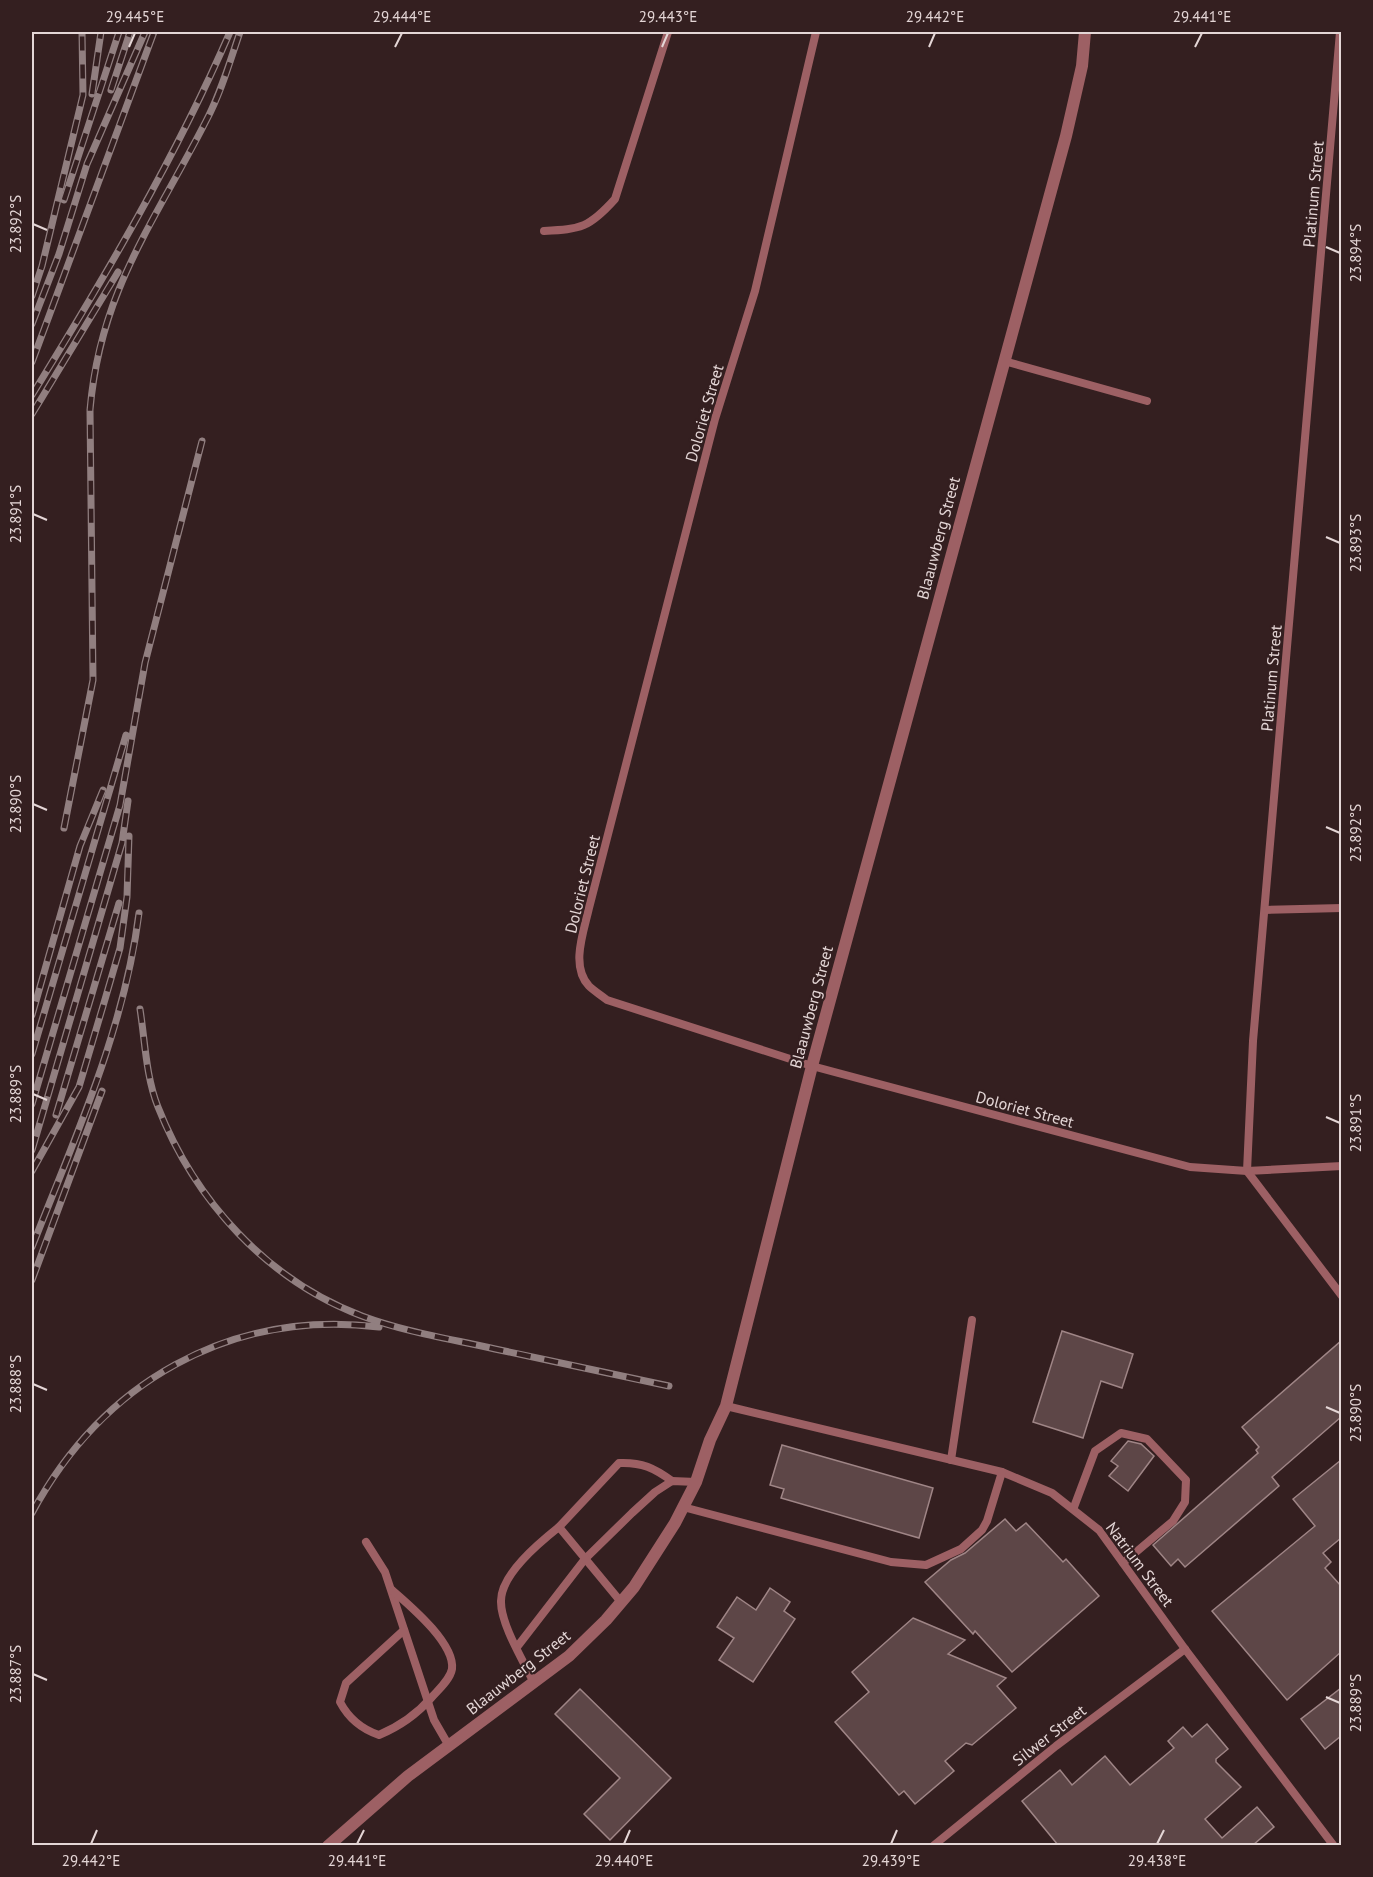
<svg xmlns="http://www.w3.org/2000/svg" width="1373" height="1877" viewBox="0 0 1373 1877" font-family="'PT Sans',sans-serif">
  <style>
    .building { fill: #5d4647; stroke: #9f8586; stroke-width: 1.5 }
    .lines { fill: none; stroke-linecap: round; stroke-linejoin: round }
    .service { stroke: #9d6064; stroke-width: 8 }
    .minor { stroke: #9d6064; stroke-width: 12 }
    .rail-casing { stroke: #917f80; stroke-width: 7 }
    .rail { stroke: #341f20; stroke-width: 4.5; stroke-dasharray: 14; stroke-linecap: butt }
    .ticks { fill: none; stroke: #e4d6d6; stroke-width: 2 }
    .labels { text-anchor: middle; stroke-width: 4.5; stroke-linejoin: round; paint-order: stroke }
    .street-label { font-size: 16px; fill: #e4d6d6; stroke: #341f20 }
    .neatline { fill: none; stroke: #e4d6d6; stroke-width: 2 }
    .ticks-label { font-size: 15px; text-anchor: middle; fill: #e4d6d6 }
  </style>
  <rect width="100%" height="100%" fill="#341f20"/>
  <g class="building">
    <path d="M 1062,1331 L 1133,1354 L 1122,1388 L 1101,1381 L 1083,1438 L 1033,1422 Z"/>
    <path d="M 1341,1341 L 1341,1417 L 1272,1477 L 1279,1486 L 1185,1567 L 1178,1559 L 1171,1566 L 1153,1545 L 1258,1453 L 1256,1450 L 1259,1447 L 1242,1427 Z"/>
    <path d="M 1128,1441 L 1141,1444 L 1154,1456 L 1128,1491 L 1109,1476 L 1118,1466 L 1111,1461 Z"/>
    <path d="M 782,1445 L 933,1488 L 919,1538 L 781,1498 L 784,1489 L 770,1485 Z"/>
    <path d="M 1341,1460 L 1341,1538 L 1323,1553 L 1331,1562 L 1325,1568 L 1341,1586 L 1341,1652 L 1287,1700 L 1212,1611 L 1315,1526 L 1293,1499 Z"/>
    <path d="M 1005,1519 L 1016,1531 L 1026,1523 L 1063,1562 L 1066,1559 L 1099,1596 L 1012,1672 L 975,1631 L 973,1634 L 925,1582 L 951,1560 L 965,1553 Z"/>
    <path d="M 770,1588 L 790,1602 L 784,1611 L 795,1619 L 753,1682 L 719,1660 L 734,1638 L 717,1627 L 737,1597 L 756,1610 Z"/>
    <path d="M 913,1618 L 965,1640 L 948,1654 L 1006,1678 L 997,1686 L 1016,1708 L 972,1745 L 966,1743 L 945,1761 L 954,1771 L 915,1804 L 904,1791 L 899,1795 L 835,1722 L 869,1692 L 852,1672 Z"/>
    <path d="M 1341,1688 L 1341,1736 L 1325,1749 L 1301,1719 Z"/>
    <path d="M 580,1689 L 671,1778 L 610,1840 L 584,1814 L 620,1778 L 555,1714 Z"/>
    <path d="M 1207,1724 L 1228,1749 L 1216,1759 L 1216,1762 L 1241,1787 L 1205,1819 L 1222,1838 L 1257,1807 L 1274,1827 L 1253,1845 L 1058,1845 L 1022,1801 L 1060,1770 L 1072,1785 L 1105,1756 L 1130,1785 L 1174,1748 L 1168,1741 L 1183,1727 L 1192,1737 Z"/>
  </g>
  <g class="lines">
    <g class="service">
      <path d="M 816,32 L 755,291 L 715,419 L 589,908 C 584,931 570,966 589,986 C 594,991 601,995 607,1000 L 812,1066 L 1190,1167 L 1247,1171 L 1342,1166"/>
      <path d="M 1340,32 L 1253,1041 L 1247,1171 L 1342,1296"/>
      <path d="M 544,231 C 581,229 589,228 615,199 L 668,32"/>
      <path d="M 1004,361 L 1147,401"/>
      <path d="M 1265,910 L 1342,908"/>
      <path d="M 726,1406 L 1002,1472 L 1052,1493 L 1099,1530 L 1185,1649 L 1334,1846"/>
      <path d="M 951,1460 L 972,1320"/>
      <path d="M 683,1507 L 891,1562 L 926,1565 L 961,1549 L 982,1530 L 987,1521 L 1002,1472"/>
      <path d="M 1074,1507 L 1095,1451 L 1121,1433 L 1147,1439 L 1186,1480 L 1185,1502 L 1173,1521 L 1123,1563"/>
      <path d="M 559,1527 L 619,1463 C 642,1462 654,1468 672,1481"/>
      <path d="M 366,1542 L 385,1572 L 434,1720 L 449,1746"/>
      <path d="M 392,1590 C 409,1605 455,1643 452,1669 C 450,1680 438,1690 431,1698 C 417,1714 398,1727 379,1735 C 361,1729 349,1719 340,1702 L 346,1683 L 404,1630"/>
      <path d="M 517,1647 L 585,1559 L 632,1513 L 655,1492 L 672,1481 L 696,1482"/>
      <path d="M 534,1683 C 524,1662 501,1625 501,1602 C 500,1575 539,1543 559,1527 L 621,1602"/>
      <path d="M 933,1846 L 1056,1746 L 1185,1649"/>
    </g>
    <path class="minor" d="M 328,1846 L 408,1776 L 569,1656 L 606,1620 L 634,1587 L 675,1523 L 696,1482 L 710,1440 L 726,1406 L 812,1066 L 1066,136 L 1082,66 L 1085,32"/>
    <defs>
      <g id="rail">
        <path d="M 111,90 L 130,32"/>
        <path d="M 92,94 L 101,32"/>
        <path d="M 64,200 L 119,32"/>
        <path d="M 32,296 L 42,266 L 83,95 L 82,32"/>
        <path d="M 32,324 L 59,254 L 87,164 L 145,32"/>
        <path d="M 32,362 L 154,32"/>
        <path d="M 32,395 C 104,278 175,159 230,32"/>
        <path d="M 32,414 L 118,272"/>
        <path d="M 64,828 L 93,680 L 90,410 C 100,291 154,223 206,121 C 221,93 230,61 240,32"/>
        <path d="M 140,1009 C 145,1041 146,1077 158,1107 C 195,1201 267,1280 362,1316 C 405,1332 451,1339 495,1349 C 553,1361 611,1374 669,1386"/>
        <path d="M 32,1015 L 80,846 L 103,790"/>
        <path d="M 32,1054 L 126,735"/>
        <path d="M 32,1104 L 120,805 L 145,663 L 202,441"/>
        <path d="M 56,1115 L 119,903"/>
        <path d="M 32,1150 L 122,843 L 128,801"/>
        <path d="M 32,1171 L 79,1087 L 106,996 L 120,948 L 127,897 L 129,836"/>
        <path d="M 32,1247 C 75,1137 124,1031 139,913"/>
        <path d="M 32,1280 L 102,1091"/>
        <path d="M 32,1513 C 102,1383 229,1309 379,1327"/>
      </g>
    </defs>
    <use href="#rail" class="rail-casing"/>
    <use href="#rail" class="rail"/>
  </g>
  <path class="ticks" d="M 129,47 L 135,33M 395,47 L 402,33M 662,47 L 668,33M 929,47 L 935,33M 1195,47 L 1202,33M 33,224 L 47,230M 1326,247 L 1340,253M 33,514 L 47,520M 1326,537 L 1340,543M 33,804 L 47,810M 1326,827 L 1340,833M 33,1094 L 47,1100M 1326,1117 L 1340,1123M 33,1384 L 47,1390M 1326,1407 L 1340,1413M 33,1674 L 47,1680M 1326,1697 L 1340,1703M 91,1844 L 97,1830M 357,1844 L 364,1830M 624,1844 L 630,1830M 891,1844 L 897,1830M 1157,1844 L 1164,1830"/>
  <g class="labels">
    <g class="street-label">
      <text transform="translate(1313 194) rotate(-85)" y="6">Platinum Street</text>
      <text transform="translate(704 413) rotate(-74)" y="6">Doloriet Street</text>
      <text transform="translate(938 538) rotate(-75)" y="6">Blaauwberg Street</text>
      <text transform="translate(1271 678) rotate(-85)" y="6">Platinum Street</text>
      <text transform="translate(582 884) rotate(-76)" y="6">Doloriet Street</text>
      <text transform="translate(811 1007) rotate(-75)" y="6">Blaauwberg Street</text>
      <text transform="translate(1025 1109) rotate(15)" y="6">Doloriet Street</text>
      <text transform="translate(1140 1564) rotate(53)" y="6">Natrium Street</text>
      <text transform="translate(518 1672) rotate(-38)" y="6">Blaauwberg Street</text>
      <text transform="translate(1049 1735) rotate(-38)" y="6">Silwer Street</text>
    </g>
  </g>
  <rect width="1373" height="1877" fill="none" stroke="#341f20" stroke-width="66"/>
  <rect x="33" y="33" width="1307" height="1811" class="neatline"/>
  <g class="ticks-label">
    <text x="135" y="22">29.445°E</text>
    <text x="402" y="22">29.444°E</text>
    <text x="668" y="22">29.443°E</text>
    <text x="935" y="22">29.442°E</text>
    <text x="1202" y="22">29.441°E</text>
    <text transform="translate(16 224) rotate(-90)" y="5">23.892°S</text>
    <text transform="translate(1356 253) rotate(-90)" y="5">23.894°S</text>
    <text transform="translate(16 514) rotate(-90)" y="5">23.891°S</text>
    <text transform="translate(1356 543) rotate(-90)" y="5">23.893°S</text>
    <text transform="translate(16 804) rotate(-90)" y="5">23.890°S</text>
    <text transform="translate(1356 833) rotate(-90)" y="5">23.892°S</text>
    <text transform="translate(16 1094) rotate(-90)" y="5">23.889°S</text>
    <text transform="translate(1356 1123) rotate(-90)" y="5">23.891°S</text>
    <text transform="translate(16 1384) rotate(-90)" y="5">23.888°S</text>
    <text transform="translate(1356 1413) rotate(-90)" y="5">23.890°S</text>
    <text transform="translate(16 1674) rotate(-90)" y="5">23.887°S</text>
    <text transform="translate(1356 1703) rotate(-90)" y="5">23.889°S</text>
    <text x="91" y="1866">29.442°E</text>
    <text x="357" y="1866">29.441°E</text>
    <text x="624" y="1866">29.440°E</text>
    <text x="891" y="1866">29.439°E</text>
    <text x="1157" y="1866">29.438°E</text>
  </g>
</svg>
